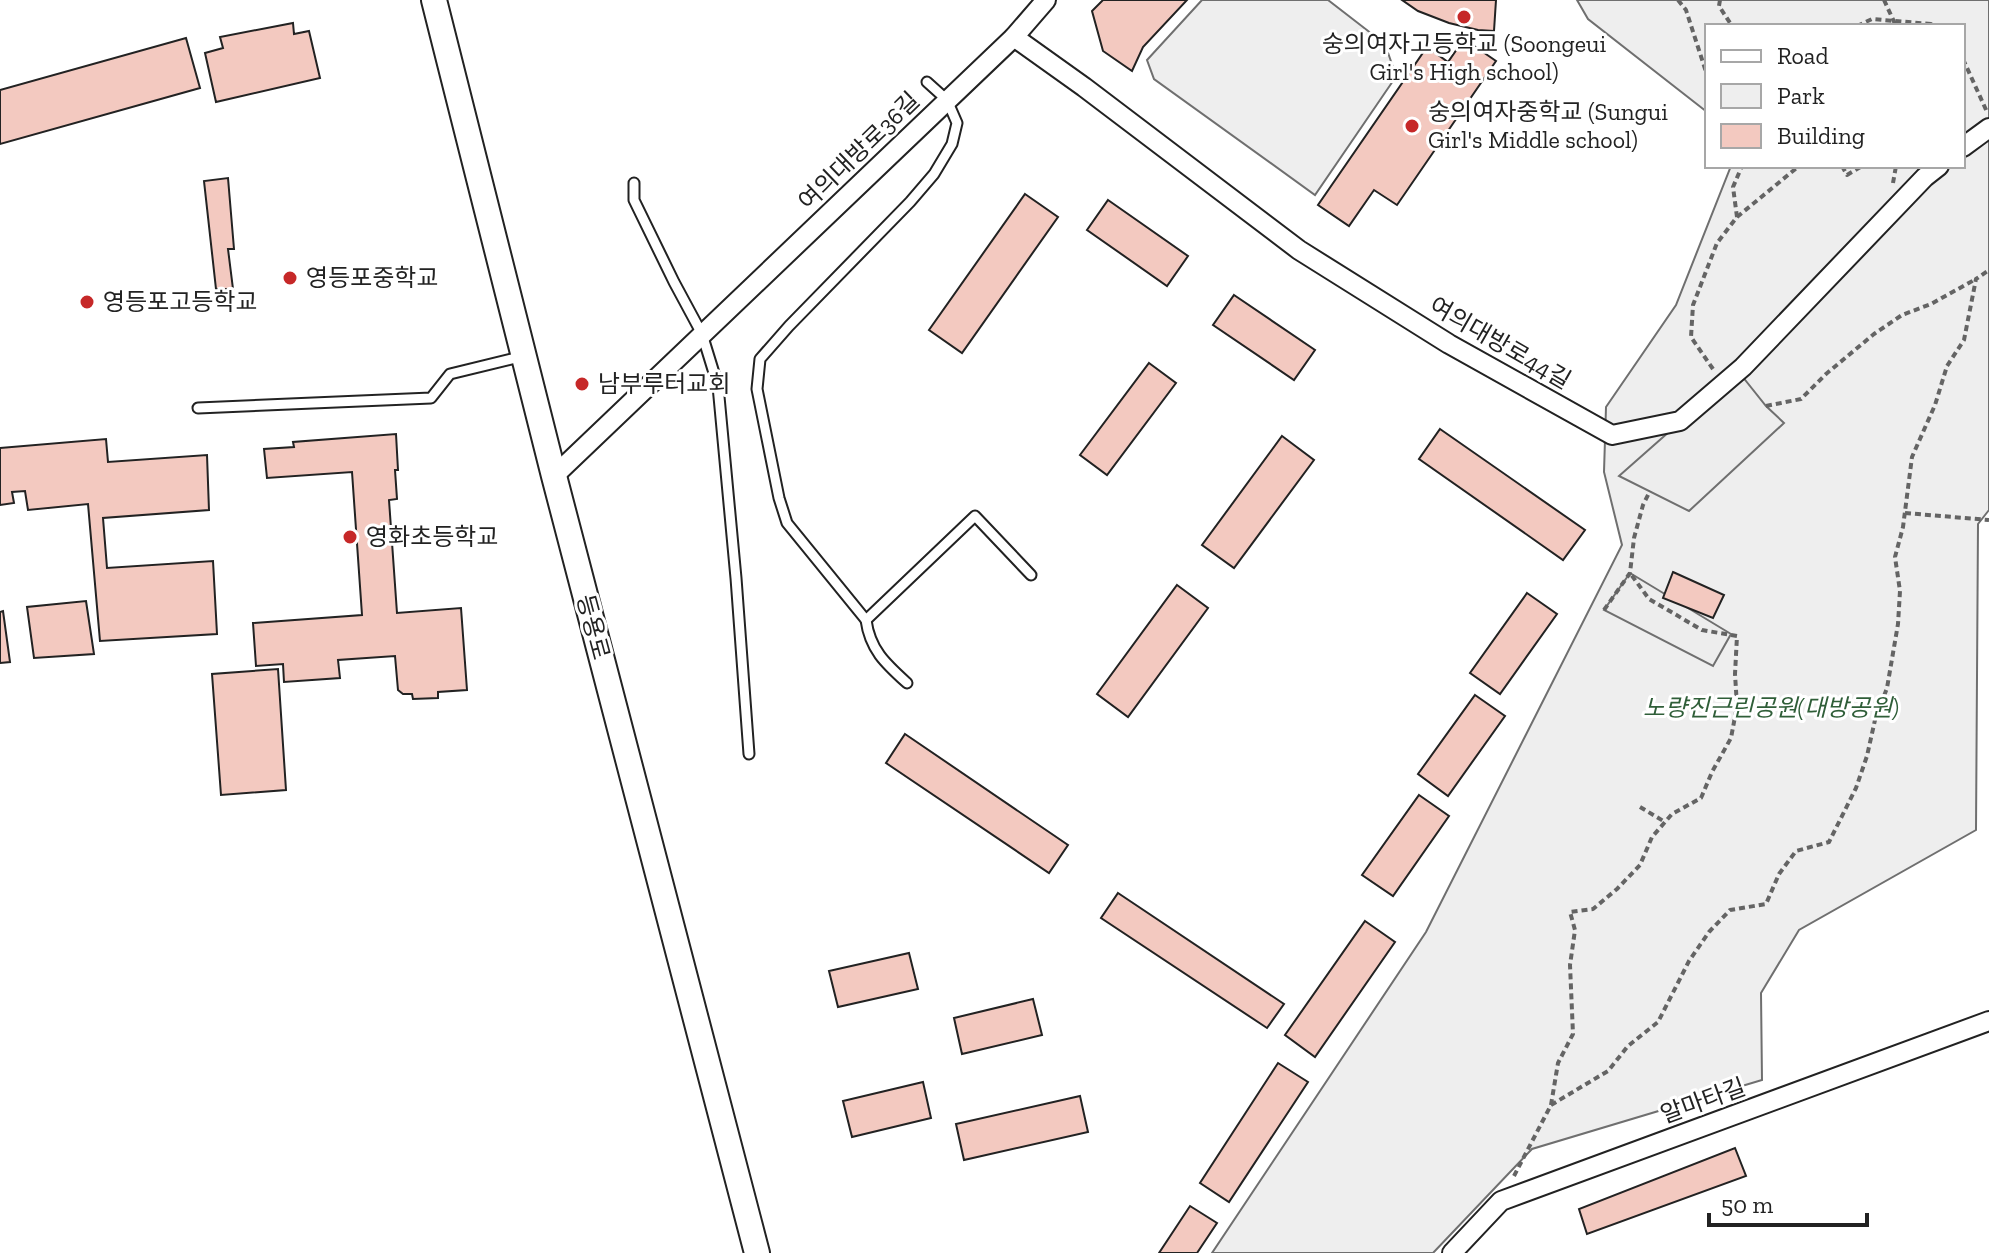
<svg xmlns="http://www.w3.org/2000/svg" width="1989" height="1253" viewBox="0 0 1989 1253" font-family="'Zilla Slab','Noto Sans KR',serif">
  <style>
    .green { fill: #eee; stroke: #6f6f6f; stroke-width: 2 }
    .parking { fill: #ededed; stroke: #6f6f6f; stroke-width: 2 }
    .building { fill: #f3c9c0; stroke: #222; stroke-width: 2 }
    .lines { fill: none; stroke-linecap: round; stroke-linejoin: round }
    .service-casing { stroke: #222; stroke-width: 13 }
    .minor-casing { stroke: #222; stroke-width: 22 }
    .tertiary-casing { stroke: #222; stroke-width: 28 }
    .path { stroke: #646464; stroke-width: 4; stroke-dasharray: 6 4; stroke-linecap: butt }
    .service { stroke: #fff; stroke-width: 9 }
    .minor { stroke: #fff; stroke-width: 18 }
    .tertiary { stroke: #fff; stroke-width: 24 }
    .poi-dot { fill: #c62828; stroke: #fff; stroke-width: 3 }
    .labels { text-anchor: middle; stroke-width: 6; stroke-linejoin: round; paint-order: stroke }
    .poi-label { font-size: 24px; fill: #222; stroke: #fff; text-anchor: start }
    .street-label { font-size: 24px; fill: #222; stroke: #fff }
    .park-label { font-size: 24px; font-style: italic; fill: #2f5e38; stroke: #fff }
  </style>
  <rect width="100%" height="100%" fill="#fff"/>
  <g class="green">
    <path d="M 1202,0 L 1328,0 L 1385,44 L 1394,70 L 1393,81 L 1315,195 L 1154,79 L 1147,60 Z"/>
    <path d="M 1577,0 L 1989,0 L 1989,510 L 1978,524 L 1976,830 L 1799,930 L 1761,993 L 1762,1080 L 1532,1149 L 1433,1253 L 1212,1253 L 1426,932 L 1622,545 L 1604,472 L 1606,407 L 1676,305 L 1731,166 L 1963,166 L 1963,26 L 1707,26 L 1707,112 L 1588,19 Z"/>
  </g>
  <g class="parking">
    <path d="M 1738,371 L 1766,406 L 1784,423 L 1689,511 L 1619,476 Z"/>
    <path d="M 1630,573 L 1731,634 L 1713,666 L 1604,610 Z"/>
  </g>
  <g class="building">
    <path d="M 1103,0 L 1187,0 L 1143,47 L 1132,71 L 1103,51 L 1092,11 Z"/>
    <path d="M 1402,0 L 1496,0 L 1494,31 L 1478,30 L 1449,23 L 1418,11 Z"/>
    <path d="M 293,23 L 294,34 L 309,31 L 320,78 L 216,102 L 205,53 L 223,48 L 220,37 Z"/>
    <path d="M 186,38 L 200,88 L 0,144 L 0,90 Z"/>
    <path d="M 1464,39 L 1496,61 L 1397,205 L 1374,190 L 1349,226 L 1318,205 L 1427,47 L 1448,62 Z"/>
    <path d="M 228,178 L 234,249 L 228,249 L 233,289 L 216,289 L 204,181 Z"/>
    <path d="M 1025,194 L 1058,217 L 962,353 L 929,330 Z"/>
    <path d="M 1108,200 L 1188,256 L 1167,286 L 1087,230 Z"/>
    <path d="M 1234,295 L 1315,350 L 1294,380 L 1213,325 Z"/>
    <path d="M 1149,363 L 1176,383 L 1107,475 L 1080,455 Z"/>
    <path d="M 1440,429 L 1585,530 L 1563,560 L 1419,459 Z"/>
    <path d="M 396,434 L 398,470 L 395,470 L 397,499 L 389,500 L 397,613 L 461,608 L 467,690 L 438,692 L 438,698 L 413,699 L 412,694 L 403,694 L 398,690 L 395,656 L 338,660 L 340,678 L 284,682 L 283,664 L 256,666 L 253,623 L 362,615 L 352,472 L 267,478 L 264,449 L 294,447 L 293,442 Z"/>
    <path d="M 1282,436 L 1314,460 L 1234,568 L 1202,545 Z"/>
    <path d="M 106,439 L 108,462 L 207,455 L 209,510 L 103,518 L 107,568 L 213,561 L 217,634 L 100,641 L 88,504 L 28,510 L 25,491 L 12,492 L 14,503 L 0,505 L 0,448 Z"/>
    <path d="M 1673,572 L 1724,595 L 1713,618 L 1663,598 Z"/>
    <path d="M 1177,585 L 1208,608 L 1128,717 L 1097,694 Z"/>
    <path d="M 1527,593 L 1557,614 L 1500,694 L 1470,673 Z"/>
    <path d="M 86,601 L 94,654 L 34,658 L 27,607 Z"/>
    <path d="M 3,611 L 10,662 L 0,663 L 0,612 Z"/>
    <path d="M 278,669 L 286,790 L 221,795 L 212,674 Z"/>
    <path d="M 1475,695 L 1505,716 L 1448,796 L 1418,774 Z"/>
    <path d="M 905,734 L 1068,845 L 1049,873 L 886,763 Z"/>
    <path d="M 1419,795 L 1449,816 L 1393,896 L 1362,875 Z"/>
    <path d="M 1118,893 L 1284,1004 L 1267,1028 L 1101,918 Z"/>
    <path d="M 1365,921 L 1395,942 L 1315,1057 L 1285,1035 Z"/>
    <path d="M 909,953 L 918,989 L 838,1007 L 829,971 Z"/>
    <path d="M 1033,999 L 1042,1035 L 962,1054 L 954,1018 Z"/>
    <path d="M 1278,1063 L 1308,1082 L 1229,1202 L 1200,1183 Z"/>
    <path d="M 923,1082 L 931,1118 L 852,1137 L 843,1101 Z"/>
    <path d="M 1080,1096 L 1088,1132 L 964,1160 L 956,1124 Z"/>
    <path d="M 1735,1148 L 1746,1176 L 1587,1234 L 1579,1209 Z"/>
    <path d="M 1190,1206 L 1217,1223 L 1197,1253 L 1159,1253 Z"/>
  </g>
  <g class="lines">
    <defs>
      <g id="service">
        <path d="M 927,82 L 947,100 L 957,123 L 952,144 L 934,174 L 910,202 L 789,326 L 760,359 L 757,389 L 779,498 L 787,523 L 866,620 L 975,516 L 1031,575"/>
        <path d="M 634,183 L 634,200 L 674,282 L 702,334 L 718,386 L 736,578 L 749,754"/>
        <path d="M 198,408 L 431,398 L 450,374 L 524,356"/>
        <path d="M 866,620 C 870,650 886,664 907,683"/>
      </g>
      <g id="minor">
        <path d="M 1014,37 L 1084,87 L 1299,250 L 1449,344 L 1612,435 L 1680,421 L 1743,367 L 1925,177 L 1939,166"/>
        <path d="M 1963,147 L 1989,128"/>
        <path d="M 554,476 L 1014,37 L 1046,0"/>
        <path d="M 1452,1253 L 1501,1201 L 1989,1021"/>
      </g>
      <path id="tertiary" d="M 434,0 L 554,476 L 757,1253"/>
    </defs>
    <use href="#service" class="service-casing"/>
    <use href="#minor" class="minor-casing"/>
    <use href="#tertiary" class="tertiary-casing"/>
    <g class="path">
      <path d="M 1678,0 L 1686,10 L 1707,75"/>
      <path d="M 1720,0 L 1719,6 L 1732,26"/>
      <path d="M 1884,0 L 1896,26"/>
      <path d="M 1857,26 L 1872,19 L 1931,24 L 1933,26"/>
      <path d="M 1963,59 L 1987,112"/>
      <path d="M 1842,166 L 1847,175 L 1862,166"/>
      <path d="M 1893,183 L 1896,166"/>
      <path d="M 1737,217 L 1799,166"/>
      <path d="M 1713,369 L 1691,337 L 1693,305 L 1717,243 L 1737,217 L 1733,187 L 1742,166"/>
      <path d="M 1766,406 L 1801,399 L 1826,374 L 1874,334 L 1902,315 L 1931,304 L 1976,279"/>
      <path d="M 1905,513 L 1989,520"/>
      <path d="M 1604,610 L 1630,573 L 1634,538 L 1643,505 L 1650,491"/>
      <path d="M 1640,807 L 1665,822"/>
      <path d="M 1551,1105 L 1608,1071 L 1628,1046 L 1658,1022 L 1689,961 L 1709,932 L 1730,910 L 1766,904 L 1779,874 L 1796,851 L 1829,842 L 1856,788 L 1867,756 L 1875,720 L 1887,688 L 1898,624 L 1900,591 L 1895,557 L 1903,527 L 1912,457 L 1935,405 L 1947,366 L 1964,340 L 1976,279 L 1989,270"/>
      <path d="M 1514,1176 L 1551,1105 L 1558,1063 L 1573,1034 L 1570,965 L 1575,930 L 1570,912 L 1593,909 L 1617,889 L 1640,865 L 1652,837 L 1672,814 L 1701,798 L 1712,772 L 1731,738 L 1737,706 L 1735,674 L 1737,636 L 1702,630 L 1649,599 L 1630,573"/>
    </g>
    <use href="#service" class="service"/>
    <use href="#minor" class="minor"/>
    <use href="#tertiary" class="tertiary"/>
  </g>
  <g class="poi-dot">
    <circle cx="1464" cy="17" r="8"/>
    <circle cx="1412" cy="126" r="8"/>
    <circle cx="290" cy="278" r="8"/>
    <circle cx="87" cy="302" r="8"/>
    <circle cx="582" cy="384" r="8"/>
    <circle cx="350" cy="537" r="8"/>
  </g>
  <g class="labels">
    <g class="poi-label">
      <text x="1464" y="52" text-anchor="middle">숭의여자고등학교 (Soongeui<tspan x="1464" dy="28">Girl's High school)</tspan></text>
      <text x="1428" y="120">숭의여자중학교 (Sungui<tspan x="1428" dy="28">Girl's Middle school)</tspan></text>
      <text x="306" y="286">영등포중학교</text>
      <text x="103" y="310">영등포고등학교</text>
      <text x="598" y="392">남부루터교회</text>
      <text x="366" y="545">영화초등학교</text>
    </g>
    <g class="street-label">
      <text transform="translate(859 151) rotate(-44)" y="8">여의대방로36길</text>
      <text transform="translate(1500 343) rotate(30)" y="8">여의대방로44길</text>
      <text transform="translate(593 627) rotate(75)" y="8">등용로</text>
      <text transform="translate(1703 1101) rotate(-20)" y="8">알마타길</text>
    </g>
    <g class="park-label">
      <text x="1771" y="716">노량진근린공원(대방공원)</text>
    </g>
  </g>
  <rect x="1705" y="24" width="260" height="144" fill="#ffffff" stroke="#a7a7a7" stroke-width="2"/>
  <rect x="1721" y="50" width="40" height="12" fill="#ffffff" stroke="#a7a7a7" stroke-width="2"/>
  <text x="1777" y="64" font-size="24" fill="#222222">Road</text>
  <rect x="1721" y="84" width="40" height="24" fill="#eeeeee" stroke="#a7a7a7" stroke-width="2"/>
  <text x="1777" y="104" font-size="24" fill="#222222">Park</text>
  <rect x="1721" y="124" width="40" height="24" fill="#f3c9c0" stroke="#a7a7a7" stroke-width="2"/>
  <text x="1777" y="144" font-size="24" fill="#222222">Building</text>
  <path d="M1709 1213v12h158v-12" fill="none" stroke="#222222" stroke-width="4"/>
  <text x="1721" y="1213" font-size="24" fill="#222222" stroke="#ffffff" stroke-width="6" paint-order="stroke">50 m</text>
</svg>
